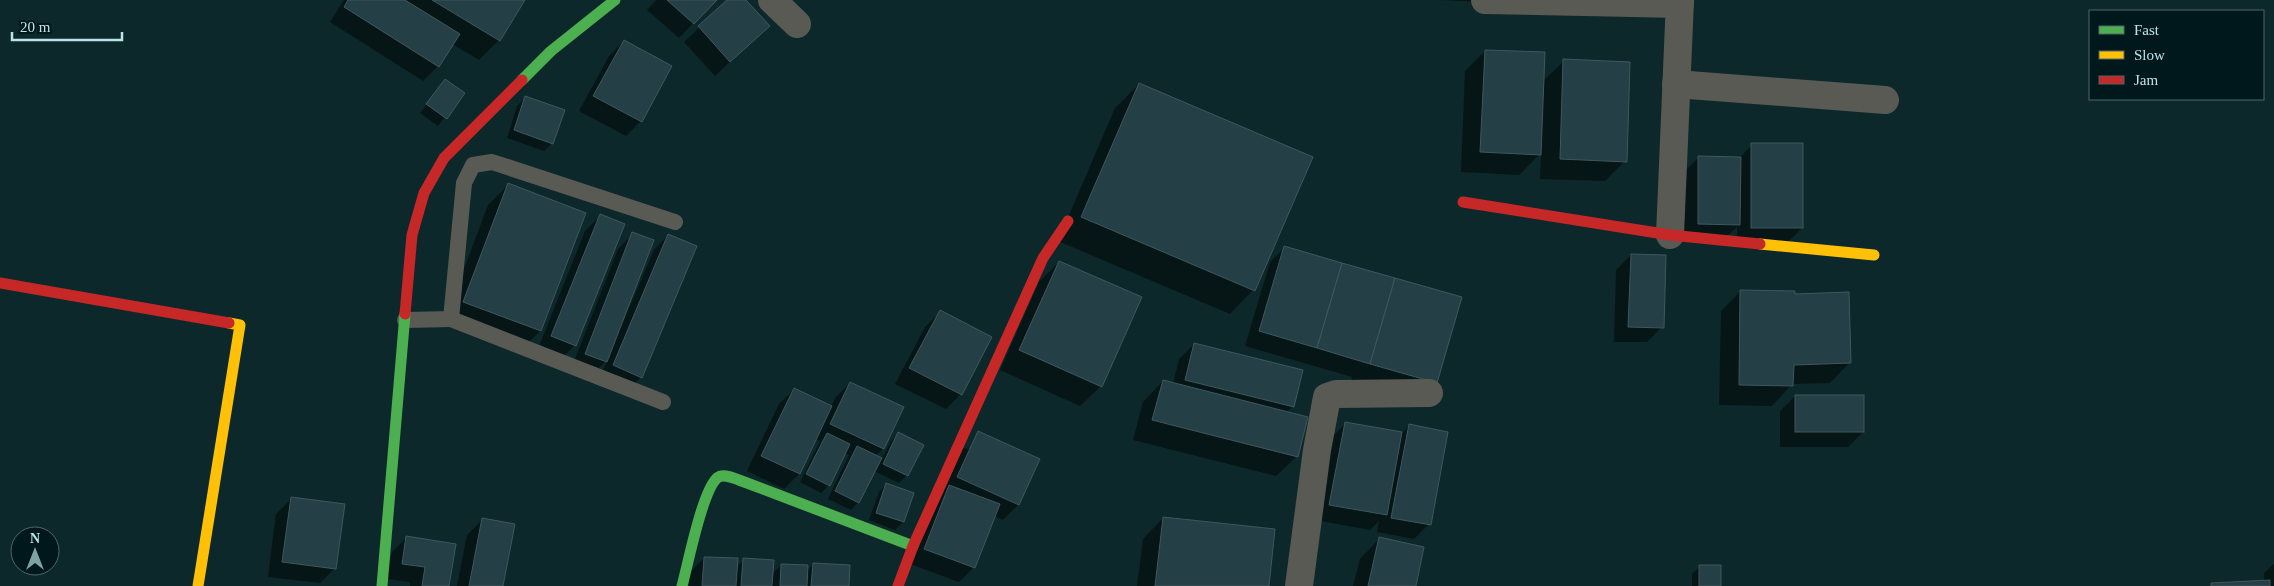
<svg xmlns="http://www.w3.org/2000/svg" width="2274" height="586" viewBox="0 0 2274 586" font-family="'Times New Roman',serif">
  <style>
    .shadow { fill: #0007 }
    .building { fill: #243f45; stroke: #3e585e }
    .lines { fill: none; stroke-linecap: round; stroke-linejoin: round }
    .lane { stroke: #5a5a54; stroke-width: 16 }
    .street { stroke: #5a5a54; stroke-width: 28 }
    .fast { stroke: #4caf50; stroke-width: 11 }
    .slow { stroke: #ffc107; stroke-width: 11 }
    .jam { stroke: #c62828; stroke-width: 11 }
  </style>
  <rect width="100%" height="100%" fill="#0d282a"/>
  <g class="shadow">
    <path d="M 344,0 L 523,0 L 499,40 L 479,60 L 452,44 L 438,66 L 423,81 L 330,22 Z"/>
    <path d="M 656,0 L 715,0 L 679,38 L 647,10 Z"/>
    <path d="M 729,0 L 744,0 L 768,26 L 715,76 L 684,42 Z"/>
    <path d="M 1440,0 L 1487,0 L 1485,2 Z"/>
    <path d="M 624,41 L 641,121 L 626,136 L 579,111 L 609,56 Z"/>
    <path d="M 1485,51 L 1542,82 L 1564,61 L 1625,161 L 1605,181 L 1540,179 L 1541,153 L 1519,175 L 1461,172 L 1465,71 Z"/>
    <path d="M 445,81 L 463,94 L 438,126 L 420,113 Z"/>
    <path d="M 1139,84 L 1311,158 L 1253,290 L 1230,314 L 1058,241 L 1115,108 Z"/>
    <path d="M 525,98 L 552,143 L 544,151 L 507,138 L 517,106 Z"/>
    <path d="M 1752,145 L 1802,228 L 1787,243 L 1737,243 L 1737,227 L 1724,239 L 1683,239 L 1684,172 L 1699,157 L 1739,158 Z"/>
    <path d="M 508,185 L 584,213 L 540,331 L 520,351 L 444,322 L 488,205 Z"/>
    <path d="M 600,216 L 575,345 L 560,360 L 537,351 L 585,231 Z"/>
    <path d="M 633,234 L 619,326 L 621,327 L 654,250 L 668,235 L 641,377 L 626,392 L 599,380 L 608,359 L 591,376 L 571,369 L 618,249 Z"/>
    <path d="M 1285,247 L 1435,382 L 1350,384 L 1352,377 L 1245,346 L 1270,262 Z"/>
    <path d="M 1631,255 L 1662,327 L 1647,342 L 1614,342 L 1616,270 Z"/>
    <path d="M 1059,262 L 1101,386 L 1080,406 L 1000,370 L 1039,282 Z"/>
    <path d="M 1741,291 L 1850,362 L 1830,383 L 1792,384 L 1772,406 L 1719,405 L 1721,311 Z"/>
    <path d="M 940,312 L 990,337 L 961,394 L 946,409 L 895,384 L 925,327 Z"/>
    <path d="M 1194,344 L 1293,406 L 1287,412 L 1297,456 L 1276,476 L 1133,440 L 1143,402 L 1163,381 L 1173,384 L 1179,359 Z"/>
    <path d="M 850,383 L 902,408 L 883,449 L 875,456 L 882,459 L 891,441 L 899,433 L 907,475 L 899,483 L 874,471 L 858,502 L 851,510 L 828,499 L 849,455 L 845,453 L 829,485 L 821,493 L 800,482 L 820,441 L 815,439 L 799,474 L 784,489 L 747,471 L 779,404 L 794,389 L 831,407 L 835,398 Z"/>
    <path d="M 1795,396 L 1863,432 L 1848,447 L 1780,447 L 1780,411 Z"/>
    <path d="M 1346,423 L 1401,434 L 1409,426 L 1429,524 L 1414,539 L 1377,532 L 1379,521 L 1370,530 L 1315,520 L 1331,438 Z"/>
    <path d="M 963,448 L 1039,460 L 1018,505 L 1003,520 L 994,516 L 974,567 L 959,582 L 910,564 Z"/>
    <path d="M 886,484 L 913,493 L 903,522 L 895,530 L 869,520 L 879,492 Z"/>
    <path d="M 291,499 L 335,568 L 320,583 L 268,577 L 276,514 Z"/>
    <path d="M 1163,518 L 1268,586 L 1137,586 L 1143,539 Z"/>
    <path d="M 482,520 L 501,586 L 457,586 L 467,535 Z"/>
    <path d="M 407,537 L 448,586 L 410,586 L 410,582 L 387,579 L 392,552 Z"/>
    <path d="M 1380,538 L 1415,586 L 1353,586 L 1360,559 Z"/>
    <path d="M 704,558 L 736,567 L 744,560 L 772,574 L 781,565 L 807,571 L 813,564 L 848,586 L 689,586 L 689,573 Z"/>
    <path d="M 2274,564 L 2274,586 L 2210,586 L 2212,584 L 2264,582 L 2264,573 Z"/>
    <path d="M 1700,566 L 1719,586 L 1692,586 L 1692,574 Z"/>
  </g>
  <g class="building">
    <path d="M 348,0 L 405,0 L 460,34 L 439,67 L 344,7 Z"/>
    <path d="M 432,0 L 525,0 L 500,41 Z"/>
    <path d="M 667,0 L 717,0 L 694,24 Z"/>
    <path d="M 727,0 L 746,0 L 770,26 L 730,62 L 698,26 Z"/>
    <path d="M 624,40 L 672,66 L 642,122 L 593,96 Z"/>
    <path d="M 1485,50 L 1545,52 L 1541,155 L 1480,152 Z"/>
    <path d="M 1563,59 L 1630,62 L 1627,162 L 1560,159 Z"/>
    <path d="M 445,79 L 465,93 L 447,119 L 426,104 Z"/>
    <path d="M 1139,83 L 1313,157 L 1255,291 L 1081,217 Z"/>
    <path d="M 525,96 L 565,110 L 553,144 L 514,130 Z"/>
    <rect x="1751" y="143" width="52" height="85"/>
    <path d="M 1698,156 L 1741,157 L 1740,225 L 1698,224 Z"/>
    <path d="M 508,183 L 586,213 L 541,331 L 463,302 Z"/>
    <path d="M 600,214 L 625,224 L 576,346 L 551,336 Z"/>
    <path d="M 632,232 L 654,240 L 607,362 L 585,354 Z"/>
    <path d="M 668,234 L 697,246 L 642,378 L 613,365 Z"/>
    <path d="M 1284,246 L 1342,263 L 1317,348 L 1259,331 Z"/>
    <path d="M 1631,254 L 1666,255 L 1664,328 L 1628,327 Z"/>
    <path d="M 1059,261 L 1142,297 L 1102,387 L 1019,350 Z"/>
    <path d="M 1342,263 L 1395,278 L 1370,364 L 1317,348 Z"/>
    <path d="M 1395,278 L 1462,297 L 1437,383 L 1370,364 Z"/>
    <path d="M 1740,290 L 1795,291 L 1795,294 L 1849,292 L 1851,363 L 1794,365 L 1793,386 L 1739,385 Z"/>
    <path d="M 940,310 L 992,337 L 962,395 L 909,368 Z"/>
    <path d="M 1194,343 L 1303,370 L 1294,407 L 1185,380 Z"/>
    <path d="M 1163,380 L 1308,417 L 1298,457 L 1152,420 Z"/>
    <path d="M 850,382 L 904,407 L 884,449 L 830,424 Z"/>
    <path d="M 794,388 L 832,406 L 800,474 L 761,456 Z"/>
    <rect x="1795" y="395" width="69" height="37"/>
    <path d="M 1345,422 L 1402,432 L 1387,515 L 1329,505 Z"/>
    <path d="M 1409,424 L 1448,432 L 1431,525 L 1391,518 Z"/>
    <path d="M 978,431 L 1040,459 L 1019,505 L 957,477 Z"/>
    <path d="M 898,432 L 924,445 L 908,476 L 883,464 Z"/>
    <path d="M 827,433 L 850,444 L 830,486 L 806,474 Z"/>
    <path d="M 857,446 L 882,458 L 859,503 L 835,491 Z"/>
    <path d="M 886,483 L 914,493 L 904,522 L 876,513 Z"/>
    <path d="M 949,485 L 1000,504 L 975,568 L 924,549 Z"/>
    <path d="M 291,497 L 345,504 L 336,569 L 282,562 Z"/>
    <path d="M 1163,517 L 1275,529 L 1269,586 L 1155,586 Z"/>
    <path d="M 482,518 L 515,524 L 503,586 L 469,586 Z"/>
    <path d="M 406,536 L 456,544 L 449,586 L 422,586 L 425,567 L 402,564 Z"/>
    <path d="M 1379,537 L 1424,547 L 1416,586 L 1368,586 Z"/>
    <path d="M 704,557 L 738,558 L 736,586 L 702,586 Z"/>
    <path d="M 743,558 L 774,560 L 772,586 L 741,586 Z"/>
    <path d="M 813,563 L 850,565 L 849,586 L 811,586 Z"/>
    <path d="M 781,564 L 808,565 L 807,586 L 780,586 Z"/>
    <rect x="1699" y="565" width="22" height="21"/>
    <path d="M 2270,580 L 2270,586 L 2211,586 L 2211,583 Z"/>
  </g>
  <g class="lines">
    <g class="lane">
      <path d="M 451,319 L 663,402"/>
      <path d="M 405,320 L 451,319 L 464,183 L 473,165 L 492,162 L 675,222"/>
    </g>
    <g class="street">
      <path d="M 772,0 L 797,24"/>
      <path d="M 1485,0 L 1680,4"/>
      <path d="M 1676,84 L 1885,100"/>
      <path d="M 1670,235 L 1680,0"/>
      <path d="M 1299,586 L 1317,450 L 1327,397 L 1336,394 L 1429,393"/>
    </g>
    <g class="fast">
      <path d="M 522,80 L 551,51 L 615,0"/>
      <path d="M 382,586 L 405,314"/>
      <path d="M 682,586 C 688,564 702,492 717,478 C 723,473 733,478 739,480 L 913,546"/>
    </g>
    <g class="slow">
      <path d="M 1760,244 L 1874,255"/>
      <path d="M 198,586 L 240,325 L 229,323"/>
    </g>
    <g class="jam">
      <path d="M 1463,202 L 1670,235 L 1760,244"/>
      <path d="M 0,283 L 229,323"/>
      <path d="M 405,314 L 412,235 L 424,193 L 444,158 L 522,80"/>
      <path d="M 898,586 L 913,546 L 1043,258 L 1068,221"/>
    </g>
  </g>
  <rect x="2089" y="10" width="175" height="90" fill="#00171b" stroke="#4b696d"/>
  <rect x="2099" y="26" width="25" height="8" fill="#4caf50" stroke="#4b696d"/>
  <text x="2134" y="35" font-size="15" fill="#bce3e8">Fast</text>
  <rect x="2099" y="51" width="25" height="8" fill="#ffc107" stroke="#4b696d"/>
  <text x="2134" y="60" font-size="15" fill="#bce3e8">Slow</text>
  <rect x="2099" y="76" width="25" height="8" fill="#c62828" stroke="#4b696d"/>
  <text x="2134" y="85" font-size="15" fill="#bce3e8">Jam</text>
  <g transform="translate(35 551)"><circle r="24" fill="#00171b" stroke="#4b696d"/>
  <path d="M0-4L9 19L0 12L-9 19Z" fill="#7fa2a6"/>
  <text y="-8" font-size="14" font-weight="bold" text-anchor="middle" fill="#bce3e8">N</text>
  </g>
  <path d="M12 32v8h110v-8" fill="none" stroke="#bce3e8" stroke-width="2.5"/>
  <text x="20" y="32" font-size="15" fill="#bce3e8" stroke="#00171b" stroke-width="4" paint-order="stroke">20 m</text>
</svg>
